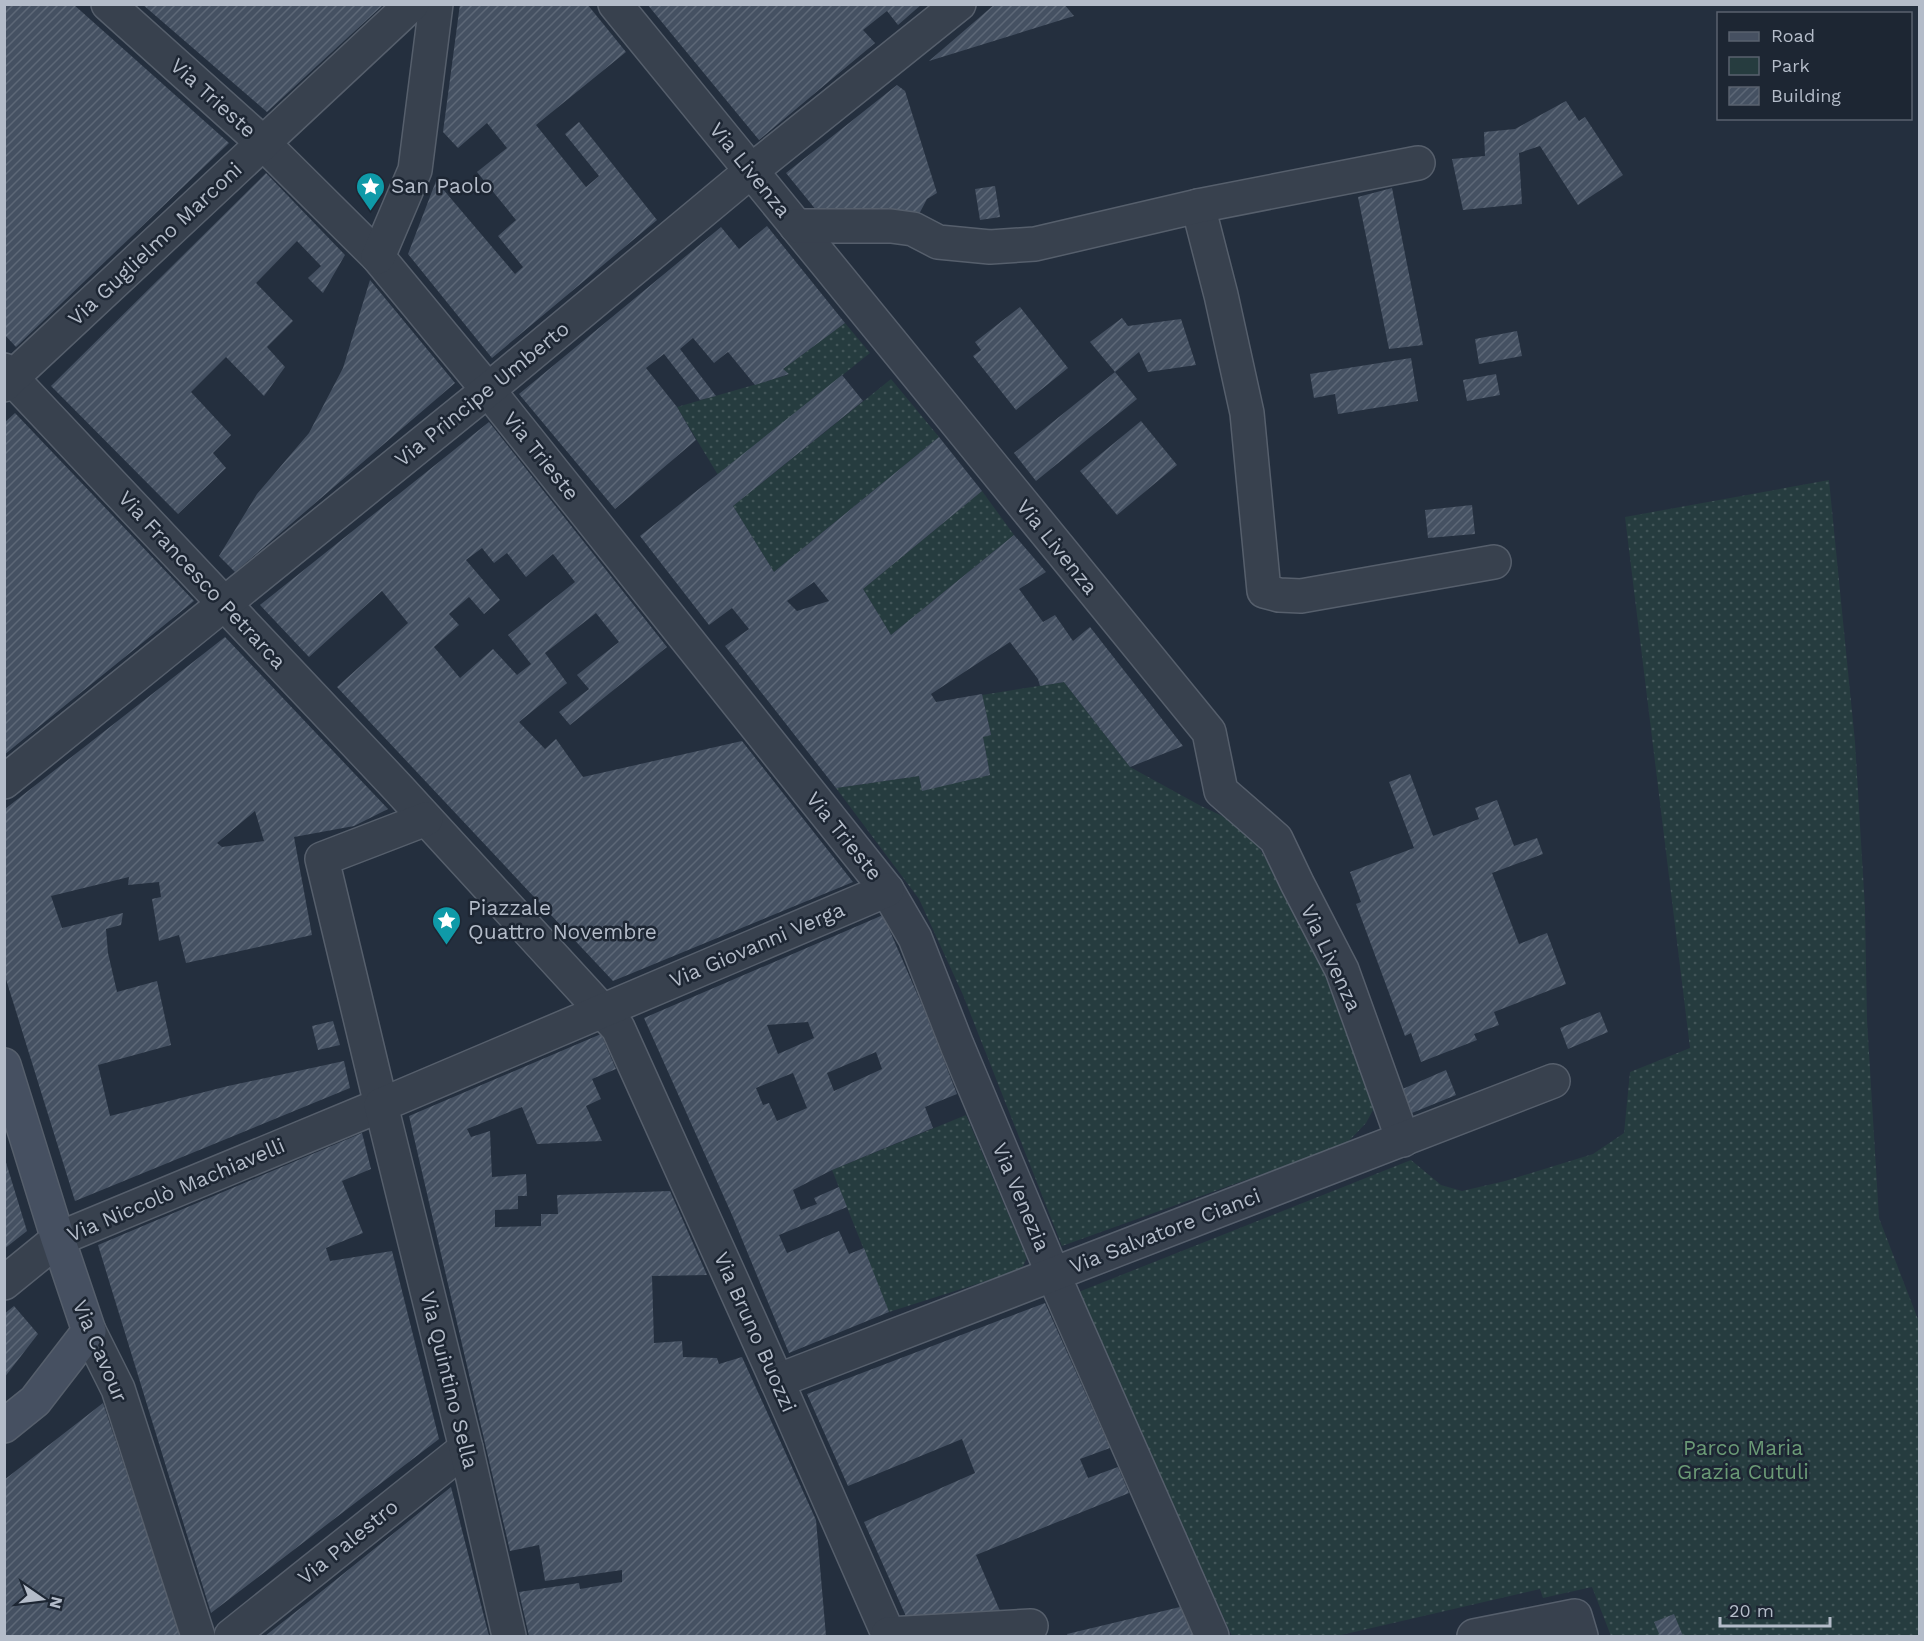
<svg xmlns="http://www.w3.org/2000/svg" width="1924" height="1641" viewBox="0 0 1924 1641" font-family="'Work Sans',sans-serif">
  <style>
    .green { fill: url(#green-dots) }
    .building { fill: url(#building-hatch); fill-rule: evenodd }
    .lines { fill: none; stroke-linecap: round; stroke-linejoin: round }
    .street-casing { stroke: #565f6c; stroke-width: 36 }
    .secondary-casing { stroke: #565f6c; stroke-width: 36 }
    .street { stroke: #38414e; stroke-width: 33 }
    .secondary { stroke: #465061; stroke-width: 33 }
    .labels { text-anchor: middle; stroke-width: 5; stroke-linejoin: round; paint-order: stroke }
    .street-label { font-size: 21px; fill: #b4bcc9; stroke: #1d2633 }
    .poi-label { font-size: 21px; fill: #b4bcc9; stroke: #1d2633; text-anchor: start }
    .park-label { font-size: 21px; fill: #6b9a76; stroke: #1d2633 }
  </style>
  <defs>
    <pattern id="green-dots" width="8" height="8" patternUnits="userSpaceOnUse" patternTransform="scale(1.5)"><rect width="8" height="8" fill="#263c3f"/><path d="M2 2h.1M6 6h.1" fill="none" stroke="#435659" stroke-width="1.8" stroke-linecap="round"/></pattern>
    <pattern id="building-hatch" width="6" height="6" patternUnits="userSpaceOnUse" patternTransform="scale(1.5)"><rect width="6" height="6" fill="#455162"/><path d="M-1 1l2-2M0 6l6-6M5 7l2-2" fill="none" stroke="#5d6877"/></pattern>
  </defs>
  <rect width="100%" height="100%" fill="#242f3e"/>
  <g class="green">
    <path d="M 845,323 L 870,353 L 718,475 L 677,407 L 788,375 L 783,369 Z"/>
    <path d="M 891,379 L 939,437 L 774,572 L 733,506 Z"/>
    <path d="M 1829,480 L 1855,742 L 1865,908 L 1867,1020 L 1879,1218 L 1919,1322 L 1919,1636 L 1611,1636 L 1592,1587 L 1543,1598 L 1540,1589 L 1337,1636 L 1232,1636 L 1076,1293 L 1411,1160 L 1441,1185 L 1462,1191 L 1505,1181 L 1593,1154 L 1624,1133 L 1630,1072 L 1690,1048 L 1625,517 Z"/>
    <path d="M 982,491 L 1014,535 L 891,635 L 863,589 Z"/>
    <path d="M 1064,682 L 1130,767 L 1201,806 L 1233,821 L 1255,841 L 1326,960 L 1372,1090 L 1373,1110 L 1366,1123 L 1346,1144 L 1062,1246 L 963,995 L 919,899 L 836,788 L 919,776 L 922,790 L 990,775 L 983,737 L 991,734 L 982,695 Z"/>
    <path d="M 966,1115 L 1027,1258 L 1021,1270 L 889,1312 L 832,1170 Z"/>
  </g>
  <g class="building">
    <path d="M 4,4 L 73,4 L 229,143 L 16,347 L 4,334 Z"/>
    <path d="M 142,4 L 381,4 L 382,6 L 267,112 Z"/>
    <path d="M 460,4 L 587,4 L 626,52 L 536,125 L 586,187 L 599,176 L 565,134 L 579,122 L 657,220 L 492,358 L 408,254 L 436,181 L 515,274 L 523,267 L 498,236 L 516,220 L 477,172 L 507,148 L 487,123 L 458,148 L 443,132 Z"/>
    <path d="M 647,4 L 922,4 L 898,25 L 887,11 L 863,30 L 875,43 L 759,140 Z"/>
    <path d="M 995,4 L 1064,4 L 1074,16 L 929,61 Z"/>
    <path d="M 897,85 L 905,91 L 937,193 L 927,199 L 917,218 L 821,216 L 786,173 Z"/>
    <path d="M 1566,101 L 1579,121 L 1585,117 L 1623,175 L 1578,205 L 1540,146 L 1519,153 L 1522,204 L 1463,210 L 1452,159 L 1485,156 L 1484,132 L 1515,129 Z"/>
    <path d="M 266,173 L 345,255 L 323,293 L 308,278 L 321,266 L 297,241 L 256,283 L 293,321 L 267,347 L 285,367 L 264,396 L 226,357 L 191,392 L 231,435 L 213,453 L 226,468 L 178,514 L 51,386 Z"/>
    <path d="M 995,186 L 1000,217 L 980,220 L 975,189 Z"/>
    <path d="M 1392,188 L 1423,345 L 1389,349 L 1358,197 Z"/>
    <path d="M 767,226 L 845,323 L 783,369 L 789,374 L 755,385 L 728,352 L 714,363 L 693,338 L 680,349 L 716,396 L 700,400 L 664,354 L 646,368 L 677,407 L 696,440 L 615,509 L 519,394 L 721,227 L 739,249 Z"/>
    <path d="M 370,280 L 455,383 L 235,572 L 219,556 L 257,494 L 309,433 L 343,368 Z"/>
    <path d="M 1020,307 L 1068,368 L 1016,410 L 973,356 L 981,350 L 975,342 Z"/>
    <path d="M 1122,318 L 1128,326 L 1181,319 L 1196,365 L 1148,372 L 1139,352 L 1115,372 L 1090,342 Z"/>
    <path d="M 1517,331 L 1522,356 L 1479,364 L 1475,339 Z"/>
    <path d="M 1411,358 L 1418,401 L 1338,414 L 1335,394 L 1314,398 L 1310,374 Z"/>
    <path d="M 1115,372 L 1137,399 L 1036,481 L 1014,453 Z"/>
    <path d="M 1496,374 L 1500,395 L 1467,401 L 1463,380 Z"/>
    <path d="M 842,375 L 863,401 L 733,506 L 774,572 L 939,437 L 982,491 L 863,589 L 891,635 L 1014,535 L 1046,572 L 1019,589 L 1043,622 L 1055,615 L 1073,641 L 1090,627 L 1183,746 L 1130,767 L 1064,682 L 1040,686 L 1038,679 L 1010,642 L 931,694 L 936,702 L 982,694 L 991,735 L 983,737 L 990,775 L 922,791 L 919,776 L 836,788 L 725,646 L 749,629 L 732,608 L 709,625 L 640,536 ZM 814,582 L 829,601 L 797,611 L 787,601 Z"/>
    <path d="M 15,413 L 194,601 L 4,755 L 4,423 Z"/>
    <path d="M 1141,421 L 1177,465 L 1117,515 L 1080,471 Z"/>
    <path d="M 489,422 L 667,647 L 570,725 L 559,712 L 589,689 L 577,675 L 619,642 L 596,613 L 545,653 L 567,683 L 519,722 L 545,749 L 556,739 L 583,777 L 742,741 L 853,882 L 613,981 L 337,687 L 408,623 L 382,591 L 309,657 L 260,605 ZM 482,548 L 494,563 L 507,553 L 526,577 L 553,554 L 575,582 L 508,635 L 531,664 L 517,675 L 493,649 L 460,678 L 434,647 L 459,625 L 449,614 L 469,597 L 484,614 L 500,600 L 466,560 Z"/>
    <path d="M 1472,505 L 1475,534 L 1428,538 L 1425,510 Z"/>
    <path d="M 225,637 L 388,809 L 354,826 L 294,837 L 312,935 L 186,963 L 179,935 L 159,941 L 152,899 L 161,897 L 159,882 L 128,885 L 129,877 L 51,896 L 62,928 L 123,913 L 121,925 L 106,929 L 108,953 L 117,992 L 157,981 L 171,1045 L 98,1065 L 110,1116 L 228,1086 L 344,1061 L 350,1088 L 75,1201 L 5,976 L 5,809 ZM 255,811 L 264,841 L 222,847 L 217,843 Z"/>
    <path d="M 1410,774 L 1433,836 L 1479,819 L 1475,808 L 1497,800 L 1514,846 L 1537,838 L 1543,854 L 1492,873 L 1519,944 L 1547,933 L 1566,984 L 1494,1012 L 1499,1025 L 1474,1034 L 1477,1040 L 1421,1062 L 1411,1033 L 1405,1036 L 1356,904 L 1361,902 L 1350,872 L 1414,848 L 1389,782 Z"/>
    <path d="M 883,915 L 925,1012 L 957,1094 L 925,1107 L 933,1128 L 832,1170 L 793,1190 L 801,1210 L 817,1204 L 814,1198 L 839,1187 L 847,1207 L 779,1235 L 787,1253 L 839,1231 L 849,1254 L 864,1248 L 889,1312 L 789,1353 L 732,1215 L 644,1018 ZM 808,1022 L 814,1038 L 778,1054 L 767,1025 ZM 876,1052 L 882,1069 L 834,1091 L 827,1073 ZM 793,1073 L 807,1108 L 777,1121 L 769,1103 L 763,1105 L 756,1088 Z"/>
    <path d="M 1600,1012 L 1608,1032 L 1568,1049 L 1560,1028 Z"/>
    <path d="M 333,1021 L 340,1045 L 318,1050 L 312,1026 Z"/>
    <path d="M 601,1034 L 616,1069 L 592,1079 L 601,1099 L 586,1106 L 602,1141 L 537,1144 L 522,1107 L 467,1129 L 471,1137 L 490,1131 L 492,1177 L 526,1174 L 527,1196 L 518,1196 L 518,1209 L 495,1210 L 495,1227 L 541,1226 L 541,1214 L 558,1214 L 557,1195 L 670,1191 L 707,1275 L 652,1276 L 654,1343 L 682,1341 L 683,1357 L 717,1358 L 719,1364 L 742,1357 L 816,1520 L 826,1636 L 529,1636 L 519,1592 L 579,1583 L 580,1589 L 622,1582 L 622,1570 L 545,1581 L 539,1545 L 510,1551 L 409,1116 Z"/>
    <path d="M 1446,1070 L 1456,1095 L 1407,1115 L 1398,1091 Z"/>
    <path d="M 362,1133 L 371,1169 L 342,1181 L 363,1233 L 326,1248 L 330,1261 L 392,1251 L 439,1439 L 211,1613 L 98,1245 Z"/>
    <path d="M 4,1156 L 27,1231 L 4,1249 Z"/>
    <path d="M 1045,1303 L 1110,1448 L 1080,1459 L 1088,1478 L 1118,1467 L 1129,1493 L 976,1555 L 1003,1618 L 909,1623 L 864,1522 L 975,1473 L 962,1439 L 848,1486 L 807,1394 Z"/>
    <path d="M 14,1306 L 38,1334 L 4,1378 L 4,1314 Z"/>
    <path d="M 103,1403 L 181,1636 L 4,1636 L 4,1480 Z"/>
    <path d="M 451,1487 L 489,1636 L 265,1636 L 312,1599 Z"/>
    <path d="M 1180,1607 L 1193,1636 L 1068,1636 L 1067,1634 Z"/>
    <path d="M 1674,1614 L 1683,1636 L 1660,1636 L 1654,1622 Z"/>
  </g>
  <g class="lines">
    <defs>
      <g id="street">
        <path d="M 108,4 L 263,143 L 378,257 L 488,390 L 887,890 L 915,938 L 957,1045 L 1053,1274 L 1212,1636"/>
        <path d="M 615,4 L 1209,732 L 1221,791 L 1276,839 L 1297,883 L 1342,970 L 1403,1140"/>
        <path d="M 1198,206 L 1221,295 L 1247,413 L 1264,591 L 1279,595 L 1301,596 L 1494,562"/>
        <path d="M 796,226 L 891,226 L 913,229 L 938,242 L 990,247 L 1035,244 L 1198,206 L 1418,163"/>
        <path d="M 378,257 L 415,170 L 436,4"/>
        <path d="M 4,370 L 399,789 L 618,1028 L 777,1381 L 889,1636"/>
        <path d="M 4,385 L 412,4"/>
        <path d="M 4,782 L 488,390 L 751,171 L 959,4"/>
        <path d="M 4,1283 L 58,1239 L 381,1105 L 322,859 L 426,819"/>
        <path d="M 89,1331 L 118,1389 L 198,1636"/>
        <path d="M 777,1381 L 1553,1081"/>
        <path d="M 888,1634 L 1031,1626"/>
        <path d="M 231,1636 L 466,1448"/>
        <path d="M 509,1636 L 466,1448 L 381,1105 L 887,890"/>
        <path d="M 1474,1636 L 1575,1616 L 1581,1636"/>
      </g>
      <path id="secondary" d="M 4,1065 L 58,1239 L 89,1331 L 35,1401 L 4,1426"/>
    </defs>
    <use href="#street" class="street-casing"/>
    <use href="#secondary" class="secondary-casing"/>
    <use href="#street" class="street"/>
    <use href="#secondary" class="secondary"/>
  </g>
  <defs>
    <symbol id="sight-pin" viewBox="-11 -11 22 30"><path d="M0 17L-7.5 6A9.5 9.5 0 1 1 7.5 6Z" fill="#0f9aa8" stroke="#1d2633"/><path d="M0-6L1.8-2.2L6-1.7L2.9 1.2L3.7 5.4L0 3.3L-3.7 5.4L-2.9 1.2L-6-1.7L-1.8-2.2Z" fill="#fff"/></symbol>
  </defs>
  <g fill-rule="evenodd">
    <use href="#sight-pin" x="354" y="170" width="33" height="45"/>
    <use href="#sight-pin" x="430" y="904" width="33" height="45"/>
  </g>
  <g class="labels">
    <g class="street-label">
      <text transform="translate(213 98) rotate(42)" y="7">Via Trieste</text>
      <text transform="translate(750 170) rotate(51)" y="7">Via Livenza</text>
      <text transform="translate(155 244) rotate(-43)" y="7">Via Guglielmo Marconi</text>
      <text transform="translate(482 394) rotate(-39)" y="7">Via Principe Umberto</text>
      <text transform="translate(541 456) rotate(51)" y="7">Via Trieste</text>
      <text transform="translate(1057 547) rotate(51)" y="7">Via Livenza</text>
      <text transform="translate(202 580) rotate(47)" y="7">Via Francesco Petrarca</text>
      <text transform="translate(844 836) rotate(51)" y="7">Via Trieste</text>
      <text transform="translate(757 945) rotate(-23)" y="7">Via Giovanni Verga</text>
      <text transform="translate(1331 958) rotate(65)" y="7">Via Livenza</text>
      <text transform="translate(176 1190) rotate(-23)" y="7">Via Niccolò Machiavelli</text>
      <text transform="translate(1021 1197) rotate(67)" y="7">Via Venezia</text>
      <text transform="translate(1165 1231) rotate(-21)" y="7">Via Salvatore Cianci</text>
      <text transform="translate(755 1332) rotate(66)" y="7">Via Bruno Buozzi</text>
      <text transform="translate(100 1351) rotate(67)" y="7">Via Cavour</text>
      <text transform="translate(449 1380) rotate(76)" y="7">Via Quintino Sella</text>
      <text transform="translate(348 1542) rotate(-39)" y="7">Via Palestro</text>
    </g>
    <g class="poi-label">
      <text x="391" y="193">San Paolo</text>
      <text x="468" y="915">Piazzale<tspan x="468" dy="24">Quattro Novembre</tspan></text>
    </g>
    <g class="park-label">
      <text x="1743" y="1455">Parco Maria<tspan x="1743" dy="24">Grazia Cutuli</tspan></text>
    </g>
  </g>
  <rect width="1924" height="1641" fill="none" stroke="#b4bcc9" stroke-width="12"/>
  <rect x="1717" y="12" width="195" height="108" fill="#1d2633" stroke="#59626f" stroke-width="1.5"/>
  <rect x="1729" y="32" width="30" height="9" fill="#465061" stroke="#59626f" stroke-width="1.5"/>
  <text x="1771" y="42" font-size="18" fill="#b4bcc9">Road</text>
  <rect x="1729" y="57" width="30" height="18" fill="#263c3f" stroke="#59626f" stroke-width="1.5"/>
  <text x="1771" y="72" font-size="18" fill="#b4bcc9">Park</text>
  <rect x="1729" y="87" width="30" height="18" fill="url(#building-hatch)" stroke="#59626f" stroke-width="1.5"/>
  <text x="1771" y="102" font-size="18" fill="#b4bcc9">Building</text>
  <g transform="translate(42 1599) rotate(104)" stroke="#1d2633" stroke-width="4.5" paint-order="stroke">
  <path d="M0-4.5L10 22L0 15L-10 22Z" fill="#b4bcc9"/>
  <text y="-9" font-size="16" font-weight="bold" text-anchor="middle" fill="#b4bcc9">N</text>
  </g>
  <path d="M1720 1617v9h110v-9" fill="none" stroke="#b4bcc9" stroke-width="3"/>
  <text x="1729" y="1617" font-size="18" fill="#b4bcc9" stroke="#1d2633" stroke-width="4.5" paint-order="stroke">20 m</text>
</svg>
